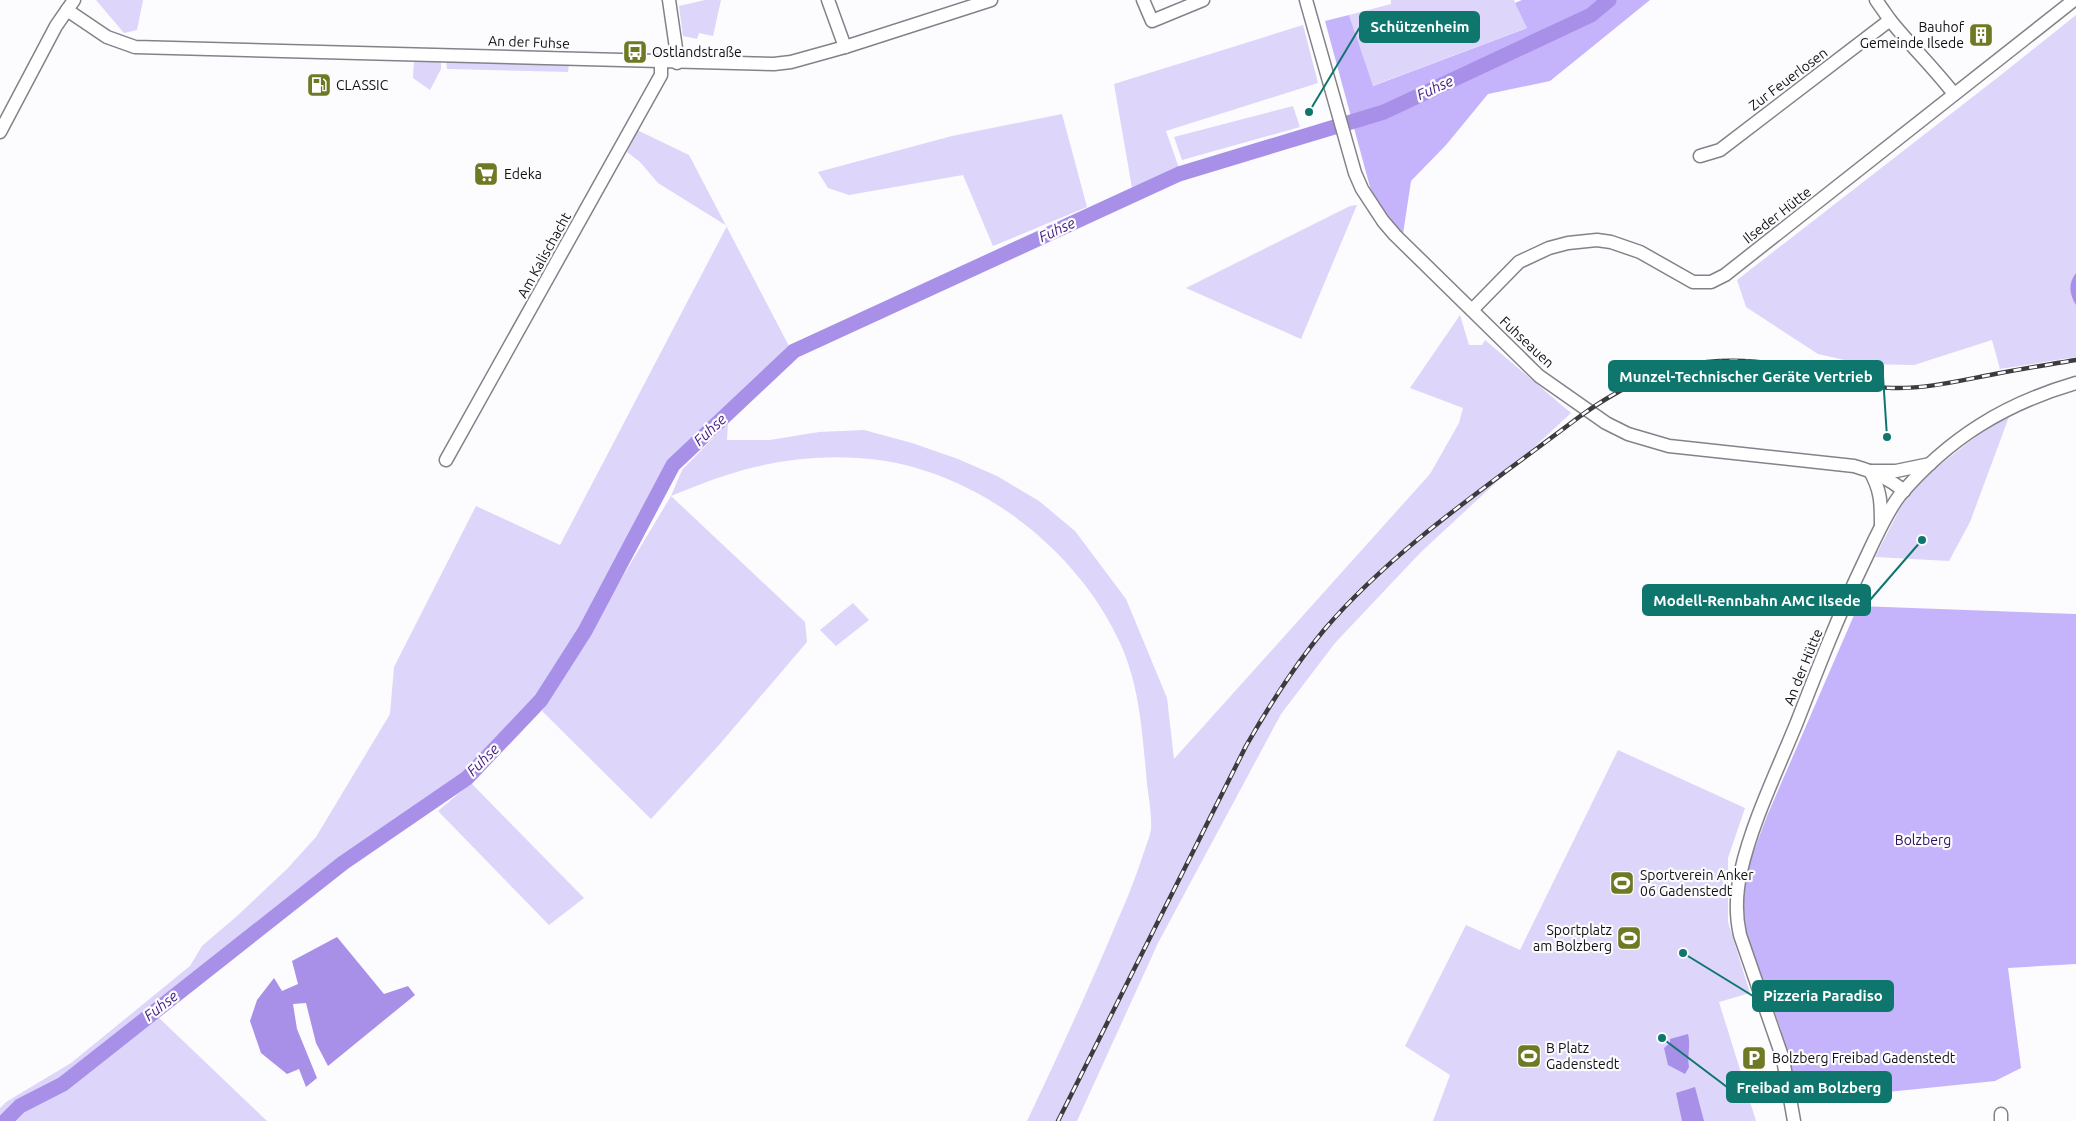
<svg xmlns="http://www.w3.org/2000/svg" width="2076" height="1121" viewBox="0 0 2076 1121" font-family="Ubuntu,sans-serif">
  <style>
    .green { fill: #ddd5fa }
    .forest { fill: #c5b3fc }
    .water { fill: #a890e9 }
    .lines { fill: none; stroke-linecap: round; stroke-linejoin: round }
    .river { stroke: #a890e9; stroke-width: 15 }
    .minor-casing { stroke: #838289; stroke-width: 15 }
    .minor { stroke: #fff; stroke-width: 12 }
    .rail-casing { stroke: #3c3c3e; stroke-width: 4.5 }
    .rail { stroke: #fcfbfe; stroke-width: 2.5; stroke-dasharray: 8; stroke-linecap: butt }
    .labels { text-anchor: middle; stroke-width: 4.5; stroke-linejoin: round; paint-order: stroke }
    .poi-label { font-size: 14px; fill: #111113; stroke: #fcfbfe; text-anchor: start }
    .street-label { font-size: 14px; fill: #111113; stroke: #fcfbfe }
    .park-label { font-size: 14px; fill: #311160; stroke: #fcfbfe }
    .water-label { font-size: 15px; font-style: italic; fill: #441981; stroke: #fcfbfe }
    .leader { fill: none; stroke: #0f766e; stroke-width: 2 }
    .callout-dot { fill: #0f766e; stroke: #fcfbfe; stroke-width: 2 }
    .callout { fill: #0f766e; stroke: #0f766e; stroke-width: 2 }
    .callout-label { font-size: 15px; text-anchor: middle; font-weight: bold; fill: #fff }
  </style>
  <rect width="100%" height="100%" fill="#fcfbfe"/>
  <g class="green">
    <path d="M 96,0 L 143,0 L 137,30 L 124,33 Z"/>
    <path d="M 705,0 L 721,0 L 713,36 L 699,33 L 697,39 L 683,36 L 679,6 Z"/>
    <path d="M 1391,0 L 1514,0 L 1527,28 L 1372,86 L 1349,15 L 1391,4 Z"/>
    <path d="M 2076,15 L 2076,357 L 2000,369 L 1992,340 L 1914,365 L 1862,364 L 1818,354 L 1746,307 L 1737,280 L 2006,71 Z"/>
    <path d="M 1303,25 L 1318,83 L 1166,131 L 1179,168 L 1132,188 L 1114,84 Z"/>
    <path d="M 414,60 L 441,60 L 441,69 L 430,90 L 413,78 Z"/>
    <path d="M 446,61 L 569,64 L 568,72 L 447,69 Z"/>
    <path d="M 1293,106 L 1300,127 L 1182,160 L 1174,137 Z"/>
    <path d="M 1062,114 L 1087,207 L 993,246 L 963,175 L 849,195 L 828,188 L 818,172 L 952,136 Z"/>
    <path d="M 637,130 L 689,155 L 790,348 L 671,462 L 582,628 L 540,693 L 460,778 L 328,867 L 141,1018 L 54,1083 L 20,1101 L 0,1120 L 0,1108 L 6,1102 L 71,1063 L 190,966 L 202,946 L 237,916 L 287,869 L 316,837 L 390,714 L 394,667 L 476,506 L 560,545 L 727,226 L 658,183 L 640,162 L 627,152 Z"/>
    <path d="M 1357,205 L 1301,339 L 1186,288 L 1350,206 Z"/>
    <path d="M 1460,315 L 1469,345 L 1482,345 L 1485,340 L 1571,413 L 1421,552 L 1335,643 L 1281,714 L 1158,943 L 1077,1121 L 1027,1121 C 1059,1054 1090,986 1119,917 C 1129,895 1137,873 1145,849 C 1147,843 1150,836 1151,829 C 1152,811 1147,790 1146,772 C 1142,729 1139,686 1121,645 C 1077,546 969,464 858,458 C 816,455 770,461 730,474 C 710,480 691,488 671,496 L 805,622 L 807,642 L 719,745 L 651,819 L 542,711 L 671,496 L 682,470 L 728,423 L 727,440 L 770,440 L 819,432 L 864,430 L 912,443 L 958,459 L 997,476 L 1039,501 L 1075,531 L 1126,599 L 1167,698 L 1174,759 L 1430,474 L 1459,423 L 1463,408 L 1410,388 Z"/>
    <path d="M 2010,414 L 1970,522 L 1949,561 L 1875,557 L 1907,495 L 1914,485 L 1987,428 Z"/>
    <path d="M 853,603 L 869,620 L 836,646 L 820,630 Z"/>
    <path d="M 1618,750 L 1745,808 L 1728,858 L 1728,922 L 1750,993 L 1719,1002 L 1756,1121 L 1433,1121 L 1450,1075 L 1405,1046 L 1466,925 L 1520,950 Z"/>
    <path d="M 471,783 L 584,898 L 549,925 L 438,811 Z"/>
    <path d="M 157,1016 L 267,1121 L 12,1121 L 25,1108 L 53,1093 L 112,1047 Z"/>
  </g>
  <g class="forest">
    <path d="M 1522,0 L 1650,0 L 1550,81 L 1488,94 L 1446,145 L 1411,181 L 1403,234 L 1378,205 L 1370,187 L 1325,21 L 1349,15 L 1373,86 L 1527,28 L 1515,3 Z"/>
    <path d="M 1858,606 L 2076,614 L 2076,964 L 2008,968 L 2021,1068 L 1995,1081 L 1800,1101 L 1780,1027 L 1742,922 L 1746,872 L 1767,816 Z"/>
  </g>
  <g class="water">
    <path d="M 2076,273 L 2076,305 C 2069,294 2068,283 2076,273 Z"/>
    <path d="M 337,937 L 384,994 L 408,986 L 415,995 L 328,1066 L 316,1043 L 306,1003 L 293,1004 L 297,1029 L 317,1078 L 306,1087 L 299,1069 L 287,1074 L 261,1053 L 250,1021 L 257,1000 L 274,978 L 282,991 L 298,984 L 292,961 Z"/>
    <path d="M 1688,1034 C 1691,1046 1687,1055 1689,1067 L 1685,1074 L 1668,1065 L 1664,1048 L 1670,1043 L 1670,1039 Z"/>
    <path d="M 1695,1087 L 1704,1121 L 1682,1121 L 1676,1093 Z"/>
  </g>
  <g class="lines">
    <path class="river" d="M 5,1121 L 20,1106 L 63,1084 L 343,863 L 467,778 L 541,700 L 585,631 L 673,465 L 794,351 L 1179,174 L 1384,112 L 1591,15 L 1609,0"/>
    <defs>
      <g id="minor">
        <path d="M 669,0 L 677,55 L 677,63"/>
        <path d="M 828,0 L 845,47"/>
        <path d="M 1143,0 L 1152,21 L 1203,0"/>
        <path d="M 1306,0 L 1355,173 L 1362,189 L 1383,221 L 1395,235 L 1539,376 L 1606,423 L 1628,434 L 1669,446 L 1854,466 C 1872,471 1890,479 1904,491"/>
        <path d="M 1876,0 L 1890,20"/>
        <path d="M 67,10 L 107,37 L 135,47 L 774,64 L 791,62 L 845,47 L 991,0"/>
        <path d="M 0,132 L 56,26 L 74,0"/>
        <path d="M 1700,156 L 1720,150 L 1890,20 C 1910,45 1934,68 1954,94"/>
        <path d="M 1472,310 L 1519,262 L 1549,248 L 1568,243 L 1597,240 L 1611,242 L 1640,252 L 1693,282 L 1711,282 L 1725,275 L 2074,0"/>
        <path d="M 446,460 L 661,75 L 661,62"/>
        <path d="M 1870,471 C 1881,491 1881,502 1881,525"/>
        <path d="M 1873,471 L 1896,471 L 1930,464"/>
        <path d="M 2001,1114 L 2001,1121"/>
        <path d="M 1794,1121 L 1783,1059 L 1740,935 C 1735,913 1736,893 1741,871 C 1752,822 1778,769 1797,722 C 1818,668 1839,614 1864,562 C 1874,541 1886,513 1900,495 C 1949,438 2004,404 2076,383"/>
      </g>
    </defs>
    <use href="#minor" class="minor-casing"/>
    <use href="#minor" class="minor"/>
    <defs>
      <path id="rail" d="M 1058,1121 L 1246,746 C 1269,706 1294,666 1324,630 C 1395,547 1492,483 1579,417 C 1651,365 1712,349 1800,369 C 1831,376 1860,387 1892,388 C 1925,389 1958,381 1990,375 C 2019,369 2047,365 2076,360"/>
    </defs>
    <use href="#rail" class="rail-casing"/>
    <use href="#rail" class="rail"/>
  </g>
  <defs>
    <symbol id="building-square" viewBox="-11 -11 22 22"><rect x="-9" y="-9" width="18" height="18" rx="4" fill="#6f7924" stroke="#fcfbfe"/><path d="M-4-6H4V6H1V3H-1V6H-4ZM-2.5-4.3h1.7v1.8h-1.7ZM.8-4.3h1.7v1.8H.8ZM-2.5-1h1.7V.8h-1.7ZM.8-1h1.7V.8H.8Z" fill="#fff"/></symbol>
    <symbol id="bus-square" viewBox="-11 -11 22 22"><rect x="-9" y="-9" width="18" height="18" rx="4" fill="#6f7924" stroke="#fcfbfe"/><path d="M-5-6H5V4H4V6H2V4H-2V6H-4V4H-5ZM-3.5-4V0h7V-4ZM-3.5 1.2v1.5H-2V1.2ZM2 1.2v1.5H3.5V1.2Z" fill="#fff"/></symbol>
    <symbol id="fuel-square" viewBox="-11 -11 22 22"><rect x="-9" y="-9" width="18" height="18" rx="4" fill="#6f7924" stroke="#fcfbfe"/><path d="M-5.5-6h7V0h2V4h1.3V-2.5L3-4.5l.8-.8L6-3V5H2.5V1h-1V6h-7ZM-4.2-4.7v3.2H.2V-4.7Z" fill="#fff"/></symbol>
    <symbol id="supermarket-square" viewBox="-11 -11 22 22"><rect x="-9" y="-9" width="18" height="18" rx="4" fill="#6f7924" stroke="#fcfbfe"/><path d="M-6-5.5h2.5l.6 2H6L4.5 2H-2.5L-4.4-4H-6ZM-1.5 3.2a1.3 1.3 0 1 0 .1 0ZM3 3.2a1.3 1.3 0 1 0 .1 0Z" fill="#fff"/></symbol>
    <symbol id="stadium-square" viewBox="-11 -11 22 22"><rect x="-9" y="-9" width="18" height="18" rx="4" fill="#6f7924" stroke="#fcfbfe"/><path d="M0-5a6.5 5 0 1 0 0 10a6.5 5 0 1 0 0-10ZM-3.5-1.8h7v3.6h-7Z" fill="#fff"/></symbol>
    <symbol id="parking-square" viewBox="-11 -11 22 22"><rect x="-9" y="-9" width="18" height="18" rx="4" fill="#6f7924" stroke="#fcfbfe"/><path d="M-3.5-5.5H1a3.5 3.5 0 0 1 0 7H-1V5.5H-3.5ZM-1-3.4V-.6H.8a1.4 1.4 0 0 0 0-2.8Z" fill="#fff"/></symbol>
  </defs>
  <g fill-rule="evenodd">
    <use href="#building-square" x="1967" y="21" width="28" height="28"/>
    <use href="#bus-square" x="621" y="38" width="28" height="28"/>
    <use href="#fuel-square" x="305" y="71" width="28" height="28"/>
    <use href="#supermarket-square" x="472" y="160" width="28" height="28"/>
    <use href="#stadium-square" x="1608" y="869" width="28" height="28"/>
    <use href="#stadium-square" x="1615" y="924" width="28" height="28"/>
    <use href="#stadium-square" x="1515" y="1042" width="28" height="28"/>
    <use href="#parking-square" x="1740" y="1044" width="28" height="28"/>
  </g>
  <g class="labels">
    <g class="poi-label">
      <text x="1964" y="32" text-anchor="end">Bauhof<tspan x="1964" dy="16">Gemeinde Ilsede</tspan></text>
      <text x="652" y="57">Ostlandstraße</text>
      <text x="336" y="90">CLASSIC</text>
      <text x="504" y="179">Edeka</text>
      <text x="1640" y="880">Sportverein Anker<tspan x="1640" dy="16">06 Gadenstedt</tspan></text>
      <text x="1612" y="935" text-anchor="end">Sportplatz<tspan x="1612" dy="16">am Bolzberg</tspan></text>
      <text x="1546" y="1053">B Platz<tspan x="1546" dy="16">Gadenstedt</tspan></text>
      <text x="1772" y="1063">Bolzberg Freibad Gadenstedt</text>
    </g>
    <g class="street-label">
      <text transform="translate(529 42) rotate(2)" y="5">An der Fuhse</text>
      <text transform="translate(1788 79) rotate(-37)" y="5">Zur Feuerlosen</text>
      <text transform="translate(1777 215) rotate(-38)" y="5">Ilseder Hütte</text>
      <text transform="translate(544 255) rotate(-61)" y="5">Am Kalischacht</text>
      <text transform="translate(1527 342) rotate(43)" y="5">Fuhseauen</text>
      <text transform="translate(1803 667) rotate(-68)" y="5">An der Hütte</text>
    </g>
    <g class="park-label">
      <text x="1923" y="845">Bolzberg</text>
    </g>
    <g class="water-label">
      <text transform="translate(1435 88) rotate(-25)" y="5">Fuhse</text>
      <text transform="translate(1057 230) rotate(-25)" y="5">Fuhse</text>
      <text transform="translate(710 430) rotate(-43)" y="5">Fuhse</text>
      <text transform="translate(483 760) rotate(-45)" y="5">Fuhse</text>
      <text transform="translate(161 1006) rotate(-38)" y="5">Fuhse</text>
    </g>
  </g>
  <path class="leader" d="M1309 112L1360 27M1887 437L1883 376M1922 540L1870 600M1683 953L1753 996M1662 1038L1727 1087"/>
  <g class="callout-dot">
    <circle cx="1309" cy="112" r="5"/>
    <circle cx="1887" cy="437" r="5"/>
    <circle cx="1922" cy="540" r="5"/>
    <circle cx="1683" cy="953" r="5"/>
    <circle cx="1662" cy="1038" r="5"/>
  </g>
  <g class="callout">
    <rect x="1360" y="12" width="119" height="30" rx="5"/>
    <rect x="1609" y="361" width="274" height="30" rx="5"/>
    <rect x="1643" y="585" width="227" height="30" rx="5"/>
    <rect x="1753" y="981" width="140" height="30" rx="5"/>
    <rect x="1727" y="1072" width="164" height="30" rx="5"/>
  </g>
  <g class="callout-label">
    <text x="1420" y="32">Schützenheim</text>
    <text x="1746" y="382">Munzel-Technischer Geräte Vertrieb</text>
    <text x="1757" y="606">Modell-Rennbahn AMC Ilsede</text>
    <text x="1823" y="1001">Pizzeria Paradiso</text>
    <text x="1809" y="1093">Freibad am Bolzberg</text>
  </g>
</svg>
